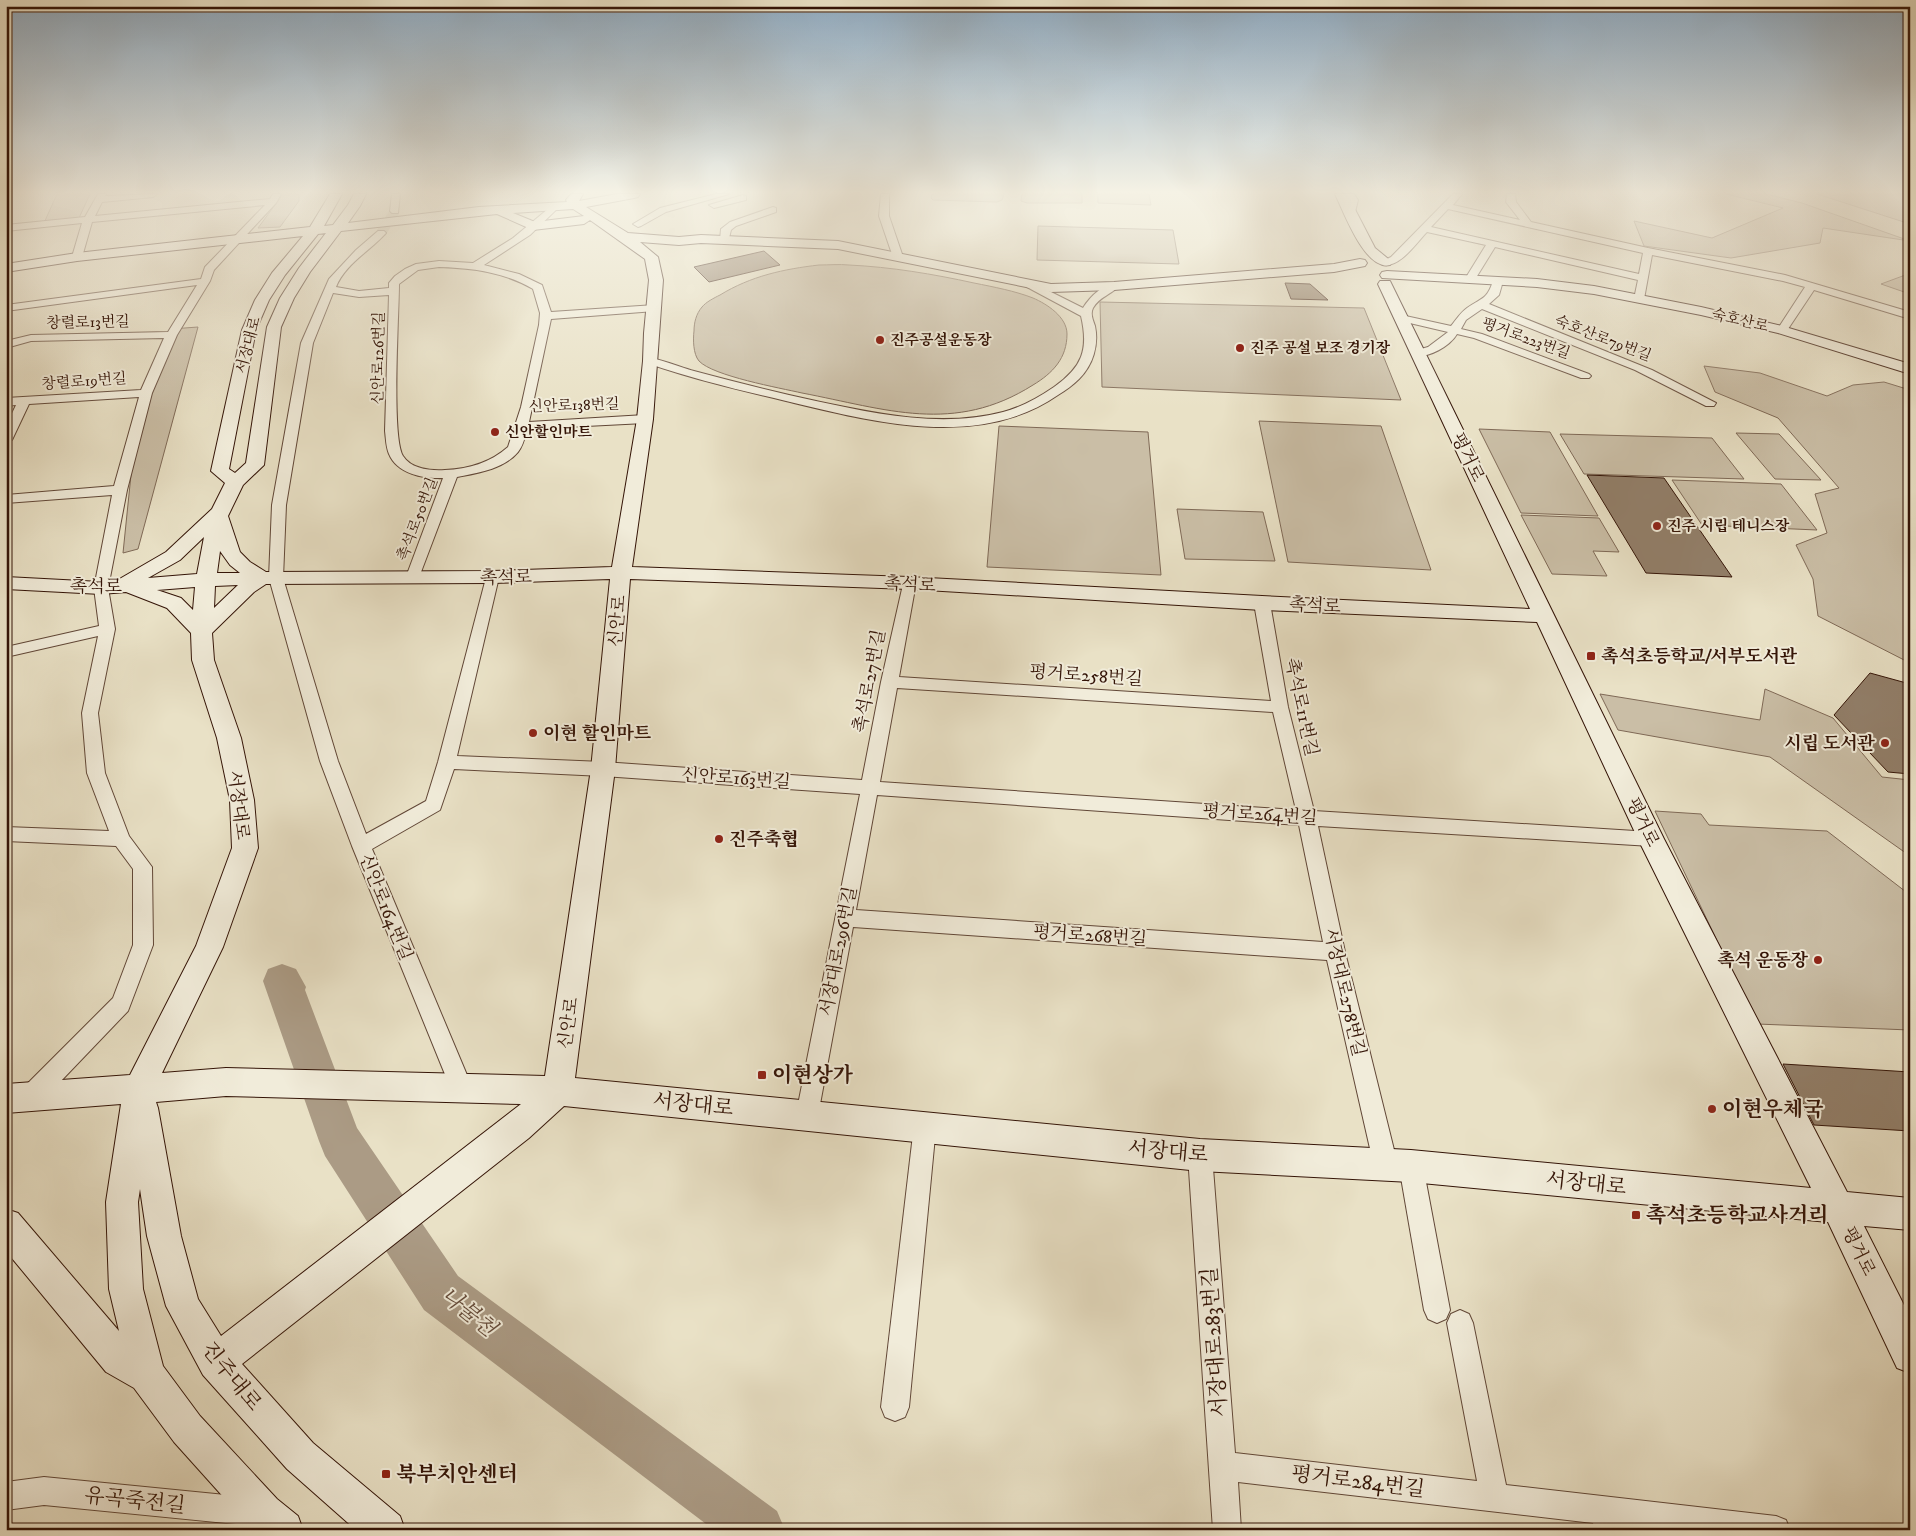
<svg xmlns="http://www.w3.org/2000/svg" width="1916" height="1536" viewBox="0 0 1916 1536" font-family="'IM FELL DW Pica','Noto Serif KR',serif">
  <style>
    .green { fill: #cabea6; stroke: #7f6956 }
    .lines { fill: none; stroke-linecap: round; stroke-linejoin: round }
    .river { fill: #ab9b85; fill-rule: evenodd }
    .building { fill: #927f6a; stroke: #341407 }
    .street-tunnel { stroke: #c5b8a0; stroke-width: 10; stroke-dasharray: 10 5; stroke-linecap: butt }
    .street-casing { stroke: #614737; stroke-width: 2 }
    .secondary-casing { stroke: #341407; stroke-width: 2 }
    .street { fill: #f1ecda; fill-rule: evenodd }
    .secondary { fill: #f1ecda; fill-rule: evenodd }
    .poi-dot { fill: #8f2418; stroke: #f1ecda; stroke-width: 2 }
    .labels { text-anchor: middle; stroke-width: 4; stroke-linejoin: round; paint-order: stroke }
    .far-street-label { font-size: 15px; fill: #341407; stroke: #f1ecda }
    .far-poi-label { font-size: 15px; font-weight: bold; fill: #341407; stroke: #f1ecda; text-anchor: start }
    .street-label { font-size: 18px; fill: #341407; stroke: #f1ecda }
    .poi-label { font-size: 18px; font-weight: bold; fill: #341407; stroke: #f1ecda; text-anchor: start }
    .near-poi-label { font-size: 21px; font-weight: bold; fill: #341407; stroke: #f1ecda; text-anchor: start }
    .near-street-label { font-size: 21px; fill: #341407; stroke: #f1ecda }
    .near-water-label { font-size: 22px; font-style: italic; fill: #644a39; stroke: #f1ecda }
  </style>
  <rect width="100%" height="100%" fill="#e9e1c6"/>
  <filter id="stains"><feTurbulence type="fractalNoise" baseFrequency=".004" numOctaves="4"/><feColorMatrix values="0 0 0 0 .2 0 0 0 0 .09 0 0 0 0 .02 0 0 0 .5 -.17"/></filter>
  <radialGradient id="worn" r=".72"><stop offset=".6" stop-color="#630" stop-opacity="0"/><stop offset="1" stop-color="#630" stop-opacity=".3"/></radialGradient>
  <g class="green">
    <path d="M 57,194 L 90,194 L 79,218 L 44,223 Z"/>
    <path d="M 283,194 L 299,194 L 299,201 L 280,227 L 258,228 Z"/>
    <path d="M 932,194 L 1004,194 L 1002,200 L 997,202 L 933,200 L 931,198 Z"/>
    <path d="M 1022,194 L 1082,194 L 1082,203 L 1027,203 L 1021,201 Z"/>
    <path d="M 1098,194 L 1149,194 L 1151,205 L 1098,203 Z"/>
    <path d="M 1726,194 L 1766,194 L 1802,203 L 1910,241 L 1823,228 L 1820,243 L 1731,258 L 1644,246 L 1634,221 L 1712,238 L 1783,208 Z"/>
    <path d="M 1817,194 L 1910,194 L 1910,224 Z"/>
    <path d="M 1038,226 L 1173,230 L 1179,264 L 1037,260 Z"/>
    <path d="M 819,265 C 829,265 839,264 849,265 C 891,267 933,274 974,283 C 994,287 1015,291 1033,298 C 1047,304 1067,317 1067,334 C 1067,358 1053,373 1033,385 C 954,435 886,409 802,393 C 780,388 713,376 699,361 C 693,354 693,339 694,331 C 694,323 696,314 702,307 C 706,302 714,298 720,295 C 751,276 784,269 819,265 Z"/>
    <path d="M 1908,274 L 1910,294 L 1881,284 Z"/>
    <path d="M 1100,302 L 1364,308 L 1401,400 L 1102,387 Z"/>
    <path d="M 198,327 L 138,549 L 123,553 L 136,426 L 171,329 Z"/>
    <path d="M 1704,366 L 1760,373 L 1827,396 L 1853,385 L 1884,382 L 1910,390 L 1910,663 L 1818,616 L 1813,579 L 1796,545 L 1827,533 L 1815,494 L 1839,488 L 1778,418 L 1715,392 Z"/>
    <path d="M 1259,421 L 1381,426 L 1431,570 L 1288,562 Z"/>
    <path d="M 999,426 L 1148,432 L 1161,575 L 987,567 Z"/>
    <path d="M 1479,429 L 1550,432 L 1598,516 L 1521,513 Z"/>
    <path d="M 1736,433 L 1779,434 L 1821,480 L 1775,479 Z"/>
    <path d="M 1560,434 L 1712,438 L 1744,479 L 1584,474 Z"/>
    <path d="M 1672,480 L 1781,484 L 1817,530 L 1702,525 Z"/>
    <path d="M 1177,509 L 1263,512 L 1275,561 L 1185,559 Z"/>
    <path d="M 1521,515 L 1599,518 L 1619,552 L 1593,551 L 1607,576 L 1552,574 Z"/>
    <path d="M 1765,689 L 1833,718 L 1882,777 L 1910,780 L 1910,856 L 1770,757 L 1618,730 L 1600,694 L 1760,720 Z"/>
    <path d="M 1655,811 L 1701,814 L 1709,825 L 1827,831 L 1910,895 L 1910,1030 L 1757,1024 Z"/>
  </g>
  <g class="lines">
    <path class="river" d="M 282,964 L 296,969 L 306,987 L 305,990 L 357,1128 L 458,1276 L 777,1511 L 785,1530 L 714,1530 L 424,1310 L 325,1156 L 319,1141 L 263,981 L 268,969 Z"/>
  </g>
  <g class="building">
    <path d="M 764,251 L 780,265 L 709,282 L 694,267 Z"/>
    <path d="M 1285,283 L 1310,284 L 1328,300 L 1291,299 Z"/>
    <path d="M 1587,475 L 1664,478 L 1732,577 L 1646,573 Z"/>
    <path d="M 1870,673 L 1910,684 L 1910,774 L 1888,772 L 1834,715 Z"/>
    <path d="M 1783,1064 L 1910,1072 L 1910,1131 L 1814,1125 Z"/>
  </g>
  <g class="lines">
    <path class="street-tunnel" d="M 381,233 L 395,211"/>
    <defs>
      <g id="street">
        <path d="M 98,194 L 106,194 L 105,196 L 157,194 L 153,197 L 102,202 L 95,216 L 270,199 L 273,194 L 281,194 L 276,203 L 214,270 L 210,281 L 177,335 L 152,393 L 127,490 L 108,588 L 115,629 L 98,713 L 105,773 L 129,836 L 152,867 L 153,945 L 128,1011 L 38,1105 L 30,1108 L 22,1105 L 19,1097 L 22,1089 L 113,998 L 133,945 L 133,869 L 116,846 L 6,841 L 6,827 L 109,831 L 87,773 L 82,713 L 98,636 L 6,657 L 6,647 L 99,626 L 94,588 L 112,495 L 6,503 L 6,495 L 114,486 L 139,397 L 29,404 L 12,440 L 6,444 L 6,426 L 16,405 L 6,406 L 6,398 L 141,390 L 164,338 L 31,341 L 6,348 L 6,341 L 31,335 L 168,332 L 197,285 L 6,311 L 6,305 L 201,279 L 205,267 L 265,205 L 92,222 L 82,257 L 77,260 L 72,257 L 82,223 L 6,231 L 6,225 L 85,217 Z"/>
        <path d="M 392,194 L 400,194 L 398,213 L 392,213 L 390,211 Z"/>
        <path d="M 716,194 L 729,194 L 666,212 L 641,226 L 638,227 L 633,224 L 660,208 Z"/>
        <path d="M 881,194 L 889,194 L 889,216 L 903,257 L 901,259 L 895,259 L 893,257 L 879,216 Z"/>
        <path d="M 1346,194 L 1354,194 L 1358,200 L 1354,216 L 1351,217 L 1346,214 L 1348,200 Z"/>
        <path d="M 1453,194 L 1462,194 L 1453,205 L 1520,220 L 1506,202 L 1507,194 L 1515,194 L 1516,202 L 1531,222 L 1648,248 L 1785,275 L 1910,312 L 1910,319 L 1814,290 L 1786,332 L 1778,332 L 1777,330 L 1805,287 L 1783,281 L 1652,255 L 1644,299 L 1639,302 L 1634,299 L 1638,280 L 1495,247 L 1474,281 L 1470,282 L 1465,279 L 1486,245 L 1427,232 C 1417,242 1400,268 1383,265 L 1383,261 L 1391,257 ZM 1448,209 L 1643,253 L 1639,274 L 1431,227 Z"/>
        <path d="M 743,195 L 746,196 L 746,200 L 714,208 L 709,205 Z"/>
        <path d="M 554,204 L 559,207 L 530,235 L 484,265 L 519,274 L 542,285 L 551,312 L 655,305 L 660,308 L 655,311 L 551,319 L 529,422 L 645,415 L 651,419 L 645,423 L 527,429 C 525,437 523,446 518,452 C 504,469 478,473 457,477 L 418,580 L 408,580 L 406,577 L 443,478 C 424,479 397,474 389,454 C 386,447 386,439 385,431 L 389,295 L 359,297 L 333,293 L 313,343 L 286,505 L 283,578 L 338,761 L 366,834 L 426,801 L 438,762 L 487,574 L 497,574 L 499,577 L 457,756 L 603,762 L 862,780 L 881,682 L 904,580 L 914,580 L 916,583 L 899,677 L 1271,701 L 1254,603 L 1257,600 L 1267,600 L 1270,603 L 1288,707 L 1314,811 L 1651,832 L 1658,834 L 1660,839 L 1658,844 L 1651,846 L 1318,826 L 1345,952 L 1398,1166 L 1394,1174 L 1386,1178 L 1378,1174 L 1374,1166 L 1327,960 L 853,927 L 818,1115 L 815,1123 L 807,1126 L 799,1123 L 796,1115 L 860,794 L 603,776 L 454,769 L 440,810 L 372,849 L 472,1087 L 469,1094 L 461,1098 L 453,1094 L 352,846 L 320,761 L 269,578 L 272,505 L 301,343 L 329,279 L 356,250 L 378,231 L 384,231 L 386,233 C 370,251 345,264 336,287 L 359,291 L 389,288 L 389,283 L 395,276 L 405,269 L 416,264 L 439,261 L 473,263 L 513,238 ZM 439,267 C 472,268 504,272 533,289 L 540,313 L 539,325 L 521,407 L 508,447 C 490,463 468,469 445,470 C 431,471 411,469 403,456 C 391,437 399,313 399,284 L 418,270 ZM 897,688 L 1273,712 L 1296,810 L 880,782 ZM 877,795 L 1299,825 L 1323,942 L 856,910 Z"/>
        <path d="M 773,207 L 776,208 L 776,212 L 736,226 L 731,230 L 728,242 L 725,243 L 720,240 L 721,229 L 730,222 Z"/>
        <path d="M 1498,278 L 1503,281 L 1499,295 L 1489,304 L 1652,370 L 1716,403 L 1714,406 L 1706,406 L 1635,370 L 1482,309 L 1466,320 L 1461,329 L 1482,334 L 1589,374 L 1591,376 L 1589,378 L 1581,378 L 1474,338 L 1457,334 C 1450,346 1428,359 1414,355 L 1412,353 L 1414,351 L 1428,347 L 1448,332 L 1397,320 L 1396,318 L 1397,316 L 1401,315 L 1451,326 C 1456,320 1460,313 1467,308 C 1481,298 1487,300 1493,281 Z"/>
        <path d="M 1029,281 L 1083,308 C 1089,298 1105,281 1118,284 L 1119,286 C 1112,294 1099,297 1093,308 C 1090,314 1093,320 1095,326 C 1099,345 1093,365 1079,379 C 1073,385 1066,390 1058,395 C 979,450 873,422 786,401 C 739,390 693,379 647,363 L 645,361 L 651,358 C 666,361 680,367 694,371 C 735,382 775,392 816,401 C 877,414 942,428 1003,412 C 1022,407 1038,398 1054,387 C 1082,367 1089,350 1081,316 L 1025,286 L 1024,284 Z"/>
        <path d="M 925,1115 L 933,1118 L 936,1126 L 909,1407 L 905,1417 L 895,1421 L 885,1417 L 881,1407 L 914,1126 L 917,1118 Z"/>
        <path d="M 1200,1144 L 1208,1147 L 1212,1155 L 1235,1453 L 1477,1481 L 1447,1323 L 1451,1314 L 1460,1310 L 1469,1314 L 1473,1323 L 1506,1485 L 1776,1516 L 1786,1520 L 1790,1530 L 1650,1530 L 1623,1527 L 1623,1530 L 1595,1530 L 1593,1523 L 1238,1482 L 1241,1530 L 1213,1530 L 1188,1155 L 1192,1147 Z"/>
        <path d="M 1411,1154 L 1419,1158 L 1423,1166 L 1450,1310 L 1446,1319 L 1437,1323 L 1428,1319 L 1424,1310 L 1399,1166 L 1403,1158 Z"/>
        <path d="M 44,1477 L 257,1498 L 267,1502 L 271,1512 L 267,1522 L 257,1526 L 44,1505 L 6,1510 L 6,1482 Z"/>
      </g>
      <g id="secondary">
        <path d="M 330,194 L 342,194 L 324,226 L 333,225 L 348,205 L 354,194 L 366,194 L 360,206 L 348,223 L 479,207 L 567,202 L 566,200 L 571,194 L 583,194 L 579,201 L 617,194 L 640,194 L 638,197 L 634,198 L 586,207 L 628,233 L 679,237 L 701,235 L 838,241 L 1051,284 L 1114,282 L 1334,264 L 1360,259 L 1365,260 L 1367,263 L 1365,266 L 1334,272 L 1114,290 L 1051,292 L 838,249 L 701,243 L 679,245 L 640,242 L 658,257 L 663,280 L 653,419 L 632,567 L 909,577 L 1262,596 L 1530,609 L 1378,284 L 1380,281 L 1390,281 L 1664,839 L 1847,1192 L 1910,1198 L 1910,1230 L 1864,1226 L 1910,1317 L 1910,1373 L 1897,1368 L 1828,1222 L 1411,1182 L 1200,1171 L 564,1106 L 529,1138 L 242,1364 L 313,1443 L 400,1516 L 405,1530 L 356,1530 L 287,1469 L 203,1375 L 166,1306 L 147,1236 L 140,1189 L 138,1202 L 143,1289 L 163,1366 L 200,1416 L 277,1499 L 298,1516 L 303,1530 L 253,1530 L 174,1442 L 134,1388 L 106,1372 L 6,1251 L 6,1209 L 18,1213 L 119,1331 L 109,1289 L 106,1202 L 121,1104 L 6,1113 L 6,1084 L 130,1075 L 196,946 L 232,848 L 230,800 L 217,738 L 192,660 L 191,633 L 167,608 L 126,592 L 101,594 L 6,589 L 6,577 L 101,582 L 116,581 L 166,552 L 212,509 L 225,483 L 211,471 L 242,330 L 255,300 L 272,273 L 303,236 L 77,261 L 6,272 L 6,264 L 77,253 L 310,227 ZM 573,209 L 584,216 L 535,222 L 513,213 ZM 497,214 L 533,230 L 584,224 L 590,220 L 645,259 L 649,280 L 644,333 L 643,361 L 637,419 L 612,567 L 492,571 L 266,572 L 250,562 L 240,552 L 228,516 L 243,485 L 264,465 L 281,327 L 294,298 L 310,272 L 341,231 ZM 326,233 L 299,268 L 280,298 L 267,327 L 246,463 L 235,473 L 229,469 L 256,330 L 269,300 L 285,275 L 318,234 ZM 204,537 L 197,574 L 148,578 L 180,560 ZM 220,551 L 230,565 L 240,573 L 217,573 ZM 610,579 L 591,769 L 545,1076 L 226,1068 L 162,1073 L 223,947 L 258,848 L 254,800 L 241,738 L 214,660 L 212,633 L 254,592 L 266,584 L 492,583 ZM 630,579 L 909,589 L 1262,610 L 1537,622 L 1638,839 L 1811,1188 L 1411,1150 L 1200,1139 L 575,1078 L 615,769 ZM 238,585 L 214,608 L 215,586 ZM 195,587 L 193,610 L 181,598 L 157,590 ZM 226,1096 L 521,1104 L 221,1336 L 198,1299 L 181,1236 L 158,1108 L 156,1102 Z"/>
        <path d="M 1335,194 L 1347,194 L 1375,248 L 1392,262 L 1390,265 C 1365,271 1344,212 1335,194 Z"/>
        <path d="M 1387,271 L 1537,279 L 1594,286 L 1701,307 L 1782,326 L 1910,364 L 1910,374 L 1778,333 L 1701,315 L 1594,294 L 1537,287 L 1382,278 L 1380,275 L 1382,272 Z"/>
      </g>
    </defs>
    <use href="#street" class="street-casing"/>
    <use href="#secondary" class="secondary-casing"/>
    <use href="#street" class="street"/>
    <use href="#secondary" class="secondary"/>
  </g>
  <linearGradient id="sky" x2="0" y2="1"><stop stop-color="#8faac0"/><stop offset="0.47" stop-color="#f5f2e5"/><stop offset="1" stop-color="#f5f2e5" stop-opacity="0"/></linearGradient>
  <rect width="1916" height="409" fill="url(#sky)"/>
  <g class="poi-dot">
    <circle cx="880" cy="340" r="5"/>
    <circle cx="1240" cy="348" r="5"/>
    <circle cx="495" cy="432" r="5"/>
    <circle cx="1657" cy="526" r="5"/>
    <rect x="1586" y="651" width="10" height="10" rx="2.5"/>
    <circle cx="533" cy="733" r="5"/>
    <circle cx="1885" cy="743" r="5"/>
    <circle cx="719" cy="839" r="5"/>
    <circle cx="1818" cy="960" r="5"/>
    <rect x="757" y="1070" width="10" height="10" rx="2.5"/>
    <circle cx="1712" cy="1109" r="5"/>
    <rect x="1631" y="1210" width="10" height="10" rx="2.5"/>
    <rect x="381" y="1469" width="10" height="10" rx="2.5"/>
  </g>
  <g class="labels">
    <g class="far-street-label">
      <text transform="translate(1740 320) rotate(13)" y="5">숙호산로</text>
      <text transform="translate(88 322) rotate(-1)" y="5">창렬로13번길</text>
      <text transform="translate(1526 338) rotate(20)" y="5">평거로223번길</text>
      <text transform="translate(1603 338) rotate(21)" y="5">숙호산로79번길</text>
      <text transform="translate(248 345) rotate(-75)" y="5">서장대로</text>
      <text transform="translate(378 358) rotate(-89)" y="5">신안로126번길</text>
      <text transform="translate(84 381) rotate(-4)" y="5">창렬로19번길</text>
      <text transform="translate(574 405) rotate(-2)" y="5">신안로138번길</text>
      <text transform="translate(417 519) rotate(-69)" y="5">촉석로50번길</text>
    </g>
    <g class="far-poi-label">
      <text x="890" y="345">진주공설운동장</text>
      <text x="1250" y="353">진주 공설 보조 경기장</text>
      <text x="505" y="437">신안할인마트</text>
      <text x="1667" y="531">진주 시립 테니스장</text>
    </g>
    <g class="street-label">
      <text transform="translate(1468 457) rotate(64)" y="6">평거로</text>
      <text transform="translate(506 577) rotate(-1)" y="6">촉석로</text>
      <text transform="translate(910 584) rotate(3)" y="6">촉석로</text>
      <text x="96" y="592">촉석로</text>
      <text transform="translate(1315 605) rotate(3)" y="6">촉석로</text>
      <text transform="translate(617 621) rotate(-85)" y="6">신안로</text>
      <text transform="translate(1086 675) rotate(4)" y="6">평거로258번길</text>
      <text transform="translate(869 681) rotate(-79)" y="6">촉석로27번길</text>
      <text transform="translate(1302 707) rotate(78)" y="6">촉석로11번길</text>
      <text transform="translate(736 778) rotate(4)" y="6">신안로163번길</text>
      <text transform="translate(239 805) rotate(83)" y="6">서장대로</text>
      <text transform="translate(1260 814) rotate(4)" y="6">평거로264번길</text>
      <text transform="translate(1643 822) rotate(64)" y="6">평거로</text>
      <text transform="translate(386 907) rotate(68)" y="6">신안로164번길</text>
      <text transform="translate(1090 935) rotate(4)" y="6">평거로268번길</text>
      <text transform="translate(838 951) rotate(-79)" y="6">서장대로296번길</text>
      <text transform="translate(1345 992) rotate(77)" y="6">서장대로278번길</text>
      <text transform="translate(568 1023) rotate(-82)" y="6">신안로</text>
      <text transform="translate(1859 1251) rotate(64)" y="6">평거로</text>
    </g>
    <g class="poi-label">
      <text x="1601" y="662">촉석초등학교/서부도서관</text>
      <text x="543" y="739">이현 할인마트</text>
      <text x="1875" y="749" text-anchor="end">시립 도서관</text>
      <text x="729" y="845">진주축협</text>
      <text x="1808" y="966" text-anchor="end">촉석 운동장</text>
    </g>
    <g class="near-poi-label">
      <text x="772" y="1082">이현상가</text>
      <text x="1722" y="1116">이현우체국</text>
      <text x="1646" y="1222">촉석초등학교사거리</text>
      <text x="396" y="1481">북부치안센터</text>
    </g>
    <g class="near-street-label">
      <text transform="translate(693 1104) rotate(6)" y="7">서장대로</text>
      <text transform="translate(1168 1151) rotate(5)" y="7">서장대로</text>
      <text transform="translate(1586 1183) rotate(6)" y="7">서장대로</text>
      <text transform="translate(1214 1342) rotate(-94)" y="7">서장대로283번길</text>
      <text transform="translate(232 1376) rotate(51)" y="7">진주대로</text>
      <text transform="translate(1358 1481) rotate(7)" y="7">평거로284번길</text>
      <text transform="translate(135 1500) rotate(6)" y="7">유곡죽전길</text>
    </g>
    <g class="near-water-label">
      <text transform="translate(469 1311) rotate(39)" y="8">나불천</text>
    </g>
  </g>
  <rect width="1916" height="1536" fill="none" stroke="#e9e1c6" stroke-width="25"/>
  <rect x="8" y="8" width="1901" height="1521" fill="none" stroke="#341407" stroke-width="2.5"/>
  <rect x="12" y="12" width="1891" height="1511" fill="none" stroke="#341407"/>
  <rect width="100%" height="100%" filter="url(#stains)"/>
  <rect width="100%" height="100%" fill="url(#worn)"/>
</svg>
